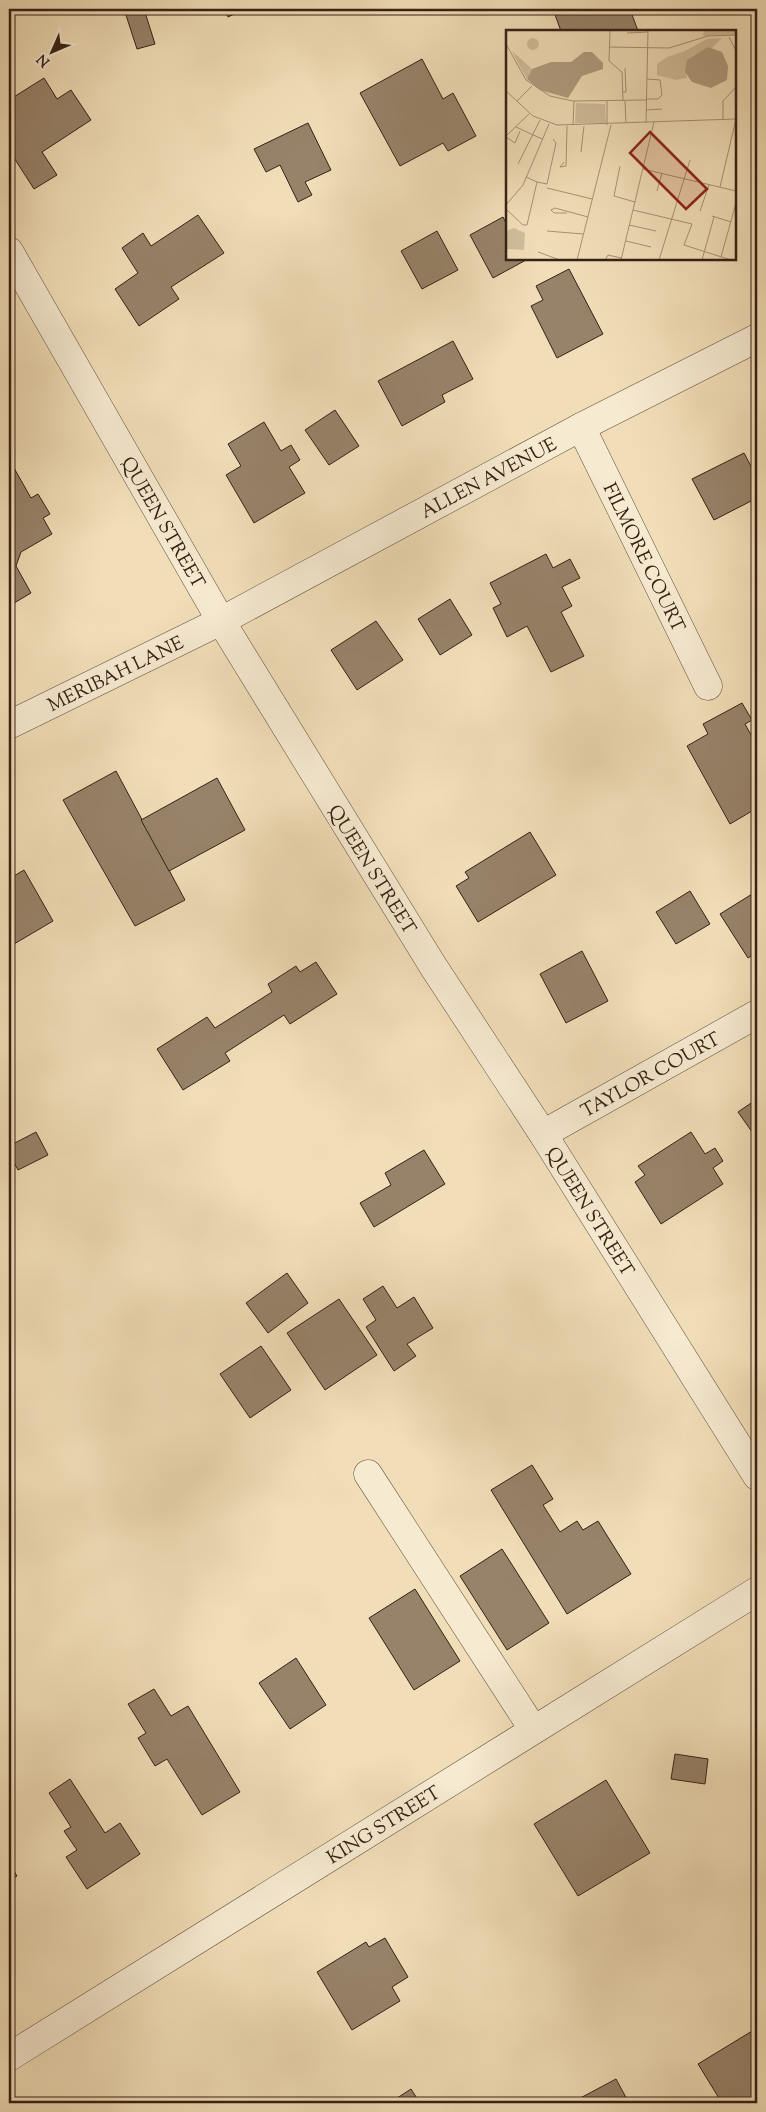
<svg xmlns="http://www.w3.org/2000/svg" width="766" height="2112" viewBox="0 0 766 2112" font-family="'Sorts Mill Goudy',serif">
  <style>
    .building { fill: #97836a; stroke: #352115 }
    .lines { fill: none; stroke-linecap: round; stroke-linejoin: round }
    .minor-casing { stroke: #64503e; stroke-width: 29 }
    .minor { stroke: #f6ead1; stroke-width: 28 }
    .labels { text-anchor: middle; stroke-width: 5; stroke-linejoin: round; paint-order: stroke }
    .street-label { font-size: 19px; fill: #352115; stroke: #f6ead1 }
    .inset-road { fill: none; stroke: #a69277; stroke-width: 1 }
    .view { fill: #8f2418; fill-opacity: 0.15; stroke: #8f2418; stroke-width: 2.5 }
    .inset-edge { fill: none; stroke: #352115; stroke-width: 2.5 }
  </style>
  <rect width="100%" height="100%" fill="#f1deb8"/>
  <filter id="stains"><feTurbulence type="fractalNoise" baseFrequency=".004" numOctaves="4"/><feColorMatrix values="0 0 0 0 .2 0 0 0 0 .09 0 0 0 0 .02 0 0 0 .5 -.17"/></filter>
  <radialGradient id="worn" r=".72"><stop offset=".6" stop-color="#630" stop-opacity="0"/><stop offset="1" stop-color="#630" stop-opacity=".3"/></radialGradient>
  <g class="building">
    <path d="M 124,9 L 144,9 L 155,44 L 137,49 Z"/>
    <path d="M 224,9 L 244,9 L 228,17 Z"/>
    <path d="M 561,9 L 630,9 L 638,31 L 561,31 L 554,12 Z"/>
    <path d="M 422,59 L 443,99 L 453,93 L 476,136 L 448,151 L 443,143 L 400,166 L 360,93 Z"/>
    <path d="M 44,78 L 57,99 L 71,90 L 91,120 L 42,152 L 57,175 L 34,189 L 9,150 L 9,100 Z"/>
    <path d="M 308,123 L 331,170 L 305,182 L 312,195 L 298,202 L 280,165 L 266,172 L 254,149 Z"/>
    <path d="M 198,215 L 224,253 L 171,287 L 179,299 L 139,326 L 115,289 L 138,273 L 122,248 L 143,233 L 151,246 Z"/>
    <path d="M 503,217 L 507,225 L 507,259 L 526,260 L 493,278 L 470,235 Z"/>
    <path d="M 437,231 L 458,270 L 422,289 L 401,251 Z"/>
    <path d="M 569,269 L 603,334 L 557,358 L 531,306 L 543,300 L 536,286 Z"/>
    <path d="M 453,341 L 473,379 L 442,395 L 445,402 L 402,426 L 378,381 Z"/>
    <path d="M 335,410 L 359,446 L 329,465 L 305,430 Z"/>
    <path d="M 264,422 L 281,451 L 291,445 L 300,460 L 289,467 L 305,493 L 254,523 L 226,475 L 241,466 L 228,444 Z"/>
    <path d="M 744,453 L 753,470 L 757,468 L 757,498 L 714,520 L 692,479 Z"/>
    <path d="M 14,468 L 31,498 L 38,494 L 50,514 L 43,518 L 52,534 L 21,552 L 16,566 L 31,593 L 9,606 L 9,470 Z"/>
    <path d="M 546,554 L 553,568 L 570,559 L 580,578 L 562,587 L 572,606 L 561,612 L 584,656 L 551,672 L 527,626 L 507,637 L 493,608 L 501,604 L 490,583 Z"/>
    <path d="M 450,599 L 472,635 L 440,655 L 418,619 Z"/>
    <path d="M 376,621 L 403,660 L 357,690 L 331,650 Z"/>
    <path d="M 742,703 L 752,720 L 745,724 L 757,746 L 757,808 L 730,824 L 687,746 L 708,734 L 703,724 Z"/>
    <path d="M 116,771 L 185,900 L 135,926 L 63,800 Z"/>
    <path d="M 217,778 L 245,830 L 169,871 L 141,820 Z"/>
    <path d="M 530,832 L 556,875 L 478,922 L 456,886 L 469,878 L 465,872 Z"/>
    <path d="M 24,870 L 53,921 L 9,947 L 9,879 Z"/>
    <path d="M 690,891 L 710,924 L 676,944 L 656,912 Z"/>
    <path d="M 757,891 L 757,952 L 748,958 L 720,914 Z"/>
    <path d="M 582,951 L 608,1001 L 566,1023 L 540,974 Z"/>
    <path d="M 316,962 L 337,994 L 290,1024 L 284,1015 L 225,1053 L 230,1061 L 183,1090 L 157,1049 L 207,1017 L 215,1028 L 272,992 L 268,984 L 296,966 L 300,972 Z"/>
    <path d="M 757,1099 L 757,1139 L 738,1112 Z"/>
    <path d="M 36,1132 L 48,1155 L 18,1170 L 9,1153 L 9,1146 Z"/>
    <path d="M 691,1132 L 705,1154 L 715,1148 L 723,1161 L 713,1168 L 723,1184 L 661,1224 L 635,1182 L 645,1175 L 638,1166 Z"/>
    <path d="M 424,1150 L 445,1184 L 374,1227 L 360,1203 L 391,1185 L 385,1173 Z"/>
    <path d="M 287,1273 L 308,1303 L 268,1333 L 246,1303 Z"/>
    <path d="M 383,1286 L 397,1308 L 414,1297 L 433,1328 L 407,1344 L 416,1356 L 394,1371 L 366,1327 L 376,1320 L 363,1299 Z"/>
    <path d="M 339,1299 L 377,1355 L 325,1390 L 287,1333 Z"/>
    <path d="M 261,1346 L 291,1390 L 250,1418 L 220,1374 Z"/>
    <path d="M 532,1465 L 553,1499 L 543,1505 L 560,1532 L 577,1521 L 583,1530 L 598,1521 L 631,1574 L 567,1614 L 491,1490 Z"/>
    <path d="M 502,1549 L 549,1623 L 507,1650 L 460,1576 Z"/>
    <path d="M 415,1589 L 460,1661 L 414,1690 L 369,1618 Z"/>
    <path d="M 296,1658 L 326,1705 L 290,1729 L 259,1683 Z"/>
    <path d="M 154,1689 L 171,1716 L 188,1706 L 240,1792 L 202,1815 L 167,1759 L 155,1766 L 138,1738 L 146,1733 L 128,1704 Z"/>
    <path d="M 675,1754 L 708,1759 L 705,1784 L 671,1779 Z"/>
    <path d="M 70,1779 L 105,1833 L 120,1823 L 140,1854 L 87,1889 L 66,1857 L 77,1850 L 64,1831 L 71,1827 L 49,1793 Z"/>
    <path d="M 606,1780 L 650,1853 L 578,1896 L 534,1824 Z"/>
    <path d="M 9,1863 L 17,1876 L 9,1881 Z"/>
    <path d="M 385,1938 L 408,1977 L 392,1987 L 400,2001 L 352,2030 L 317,1972 L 366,1942 L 369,1947 Z"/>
    <path d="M 757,2028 L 757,2103 L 722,2103 L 698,2064 Z"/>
    <path d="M 616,2079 L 629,2103 L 571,2103 Z"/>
    <path d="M 411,2089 L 420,2103 L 392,2103 L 391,2102 Z"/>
  </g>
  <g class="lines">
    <defs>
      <g id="minor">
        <path d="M 9,251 L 221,621 L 433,966 L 543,1134 L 757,1476"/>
        <path d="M 581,427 L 708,686"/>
        <path d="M 9,725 L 221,621 L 581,427 L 757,338"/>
        <path d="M 543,1134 L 757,1014"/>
        <path d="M 368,1474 L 533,1729"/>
        <path d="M 9,2057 L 757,1591"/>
      </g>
    </defs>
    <use href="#minor" class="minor-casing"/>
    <use href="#minor" class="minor"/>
  </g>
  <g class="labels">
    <g class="street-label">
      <text transform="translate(488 477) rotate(-28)" y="7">ALLEN AVENUE</text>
      <text transform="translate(164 522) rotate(60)" y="7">QUEEN STREET</text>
      <text transform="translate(645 557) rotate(64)" y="7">FILMORE COURT</text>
      <text transform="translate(115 673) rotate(-26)" y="7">MERIBAH LANE</text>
      <text transform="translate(373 869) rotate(58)" y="7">QUEEN STREET</text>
      <text transform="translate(650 1074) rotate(-29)" y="7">TAYLOR COURT</text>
      <text transform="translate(591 1211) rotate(58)" y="7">QUEEN STREET</text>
      <text transform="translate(383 1824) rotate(-32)" y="7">KING STREET</text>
    </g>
  </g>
  <g transform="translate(506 30)">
    <rect width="230" height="230" fill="#f1deb8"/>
    <path d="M 198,0 L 230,0 L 230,5 L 197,6 ZM21 14a6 6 0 1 1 12 0a6 6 0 1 1-12 0ZM 216,8 L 180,44 L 181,48 L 170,50 L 151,45 L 151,34 L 161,27 L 179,21 L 201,9 ZM 6,21 L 26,39 L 21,49 L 12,33 ZM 70,73 L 99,74 L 100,93 L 69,93 ZM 8,198 L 19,203 L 18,220 L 0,219 L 0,201 Z" fill="#d1be9c"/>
    <path d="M 202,17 L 216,22 L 222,36 L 221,50 L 205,58 L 186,52 L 179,42 L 181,30 ZM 78,22 L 86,22 L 97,33 L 97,39 L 76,46 L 62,68 L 34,60 L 21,49 L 26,39 L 45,32 L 65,32 Z" fill="#b19e81"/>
    <path class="inset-road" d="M 104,0 L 103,31 L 116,42 L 117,71M 121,3 L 142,2M 223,7 L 230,21M 0,14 L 20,50 L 44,66 L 67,71 L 140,70M 103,17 L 163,18 L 202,6 L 230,5M 0,61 L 27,86 L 51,95 L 230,89M 117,62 L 120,62 L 119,38M 140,69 L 152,69 L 156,65 L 154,50 L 141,49M 11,71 L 26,56M 101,71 L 101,95M 119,71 L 120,93M 140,80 L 156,79M 217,89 L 217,71 L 230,57M 140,93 L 142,0M 67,95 L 68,71M 10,97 L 36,109M 0,106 L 23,84M 0,107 L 9,113 L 14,101M 75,122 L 78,96M 58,132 L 54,137 L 60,136 L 61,96M 12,134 L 34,90M 114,136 L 108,166 L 129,172M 137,139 L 230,161M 31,152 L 41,154 L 50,113 L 47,109M 214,157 L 230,89M 41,158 L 86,169M 151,161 L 156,143M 0,175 L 17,155 L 43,94M 0,179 L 17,195 L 21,195 L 31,152 L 20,147M 127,180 L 186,194 L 178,215 L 225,230M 194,181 L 203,155M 61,183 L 48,183 L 45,180 L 49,178 L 82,187M 206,186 L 225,192M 123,195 L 150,201M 41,201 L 77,204M 120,211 L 145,217M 32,222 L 54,230M 215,227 L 230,173M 71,230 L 105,95M 99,230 L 102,225 L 115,228M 115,230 L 148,92M 153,230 L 184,130M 196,230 L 208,187"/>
    <path class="view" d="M 144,102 L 201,159 L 180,179 L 124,123 Z"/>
    <rect width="230" height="230" class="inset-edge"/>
  </g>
  <rect width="766" height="2112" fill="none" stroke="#f1deb8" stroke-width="30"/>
  <rect x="10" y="10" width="746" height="2092" fill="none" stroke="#352115" stroke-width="2.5"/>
  <rect x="15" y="15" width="736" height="2082" fill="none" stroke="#352115"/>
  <g transform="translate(52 52) rotate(225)" stroke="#f6ead1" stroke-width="4" paint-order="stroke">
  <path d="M0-4L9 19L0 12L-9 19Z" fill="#352115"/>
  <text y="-8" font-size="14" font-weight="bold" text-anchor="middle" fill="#352115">N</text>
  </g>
  <rect width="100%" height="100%" filter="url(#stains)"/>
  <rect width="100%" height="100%" fill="url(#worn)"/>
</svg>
